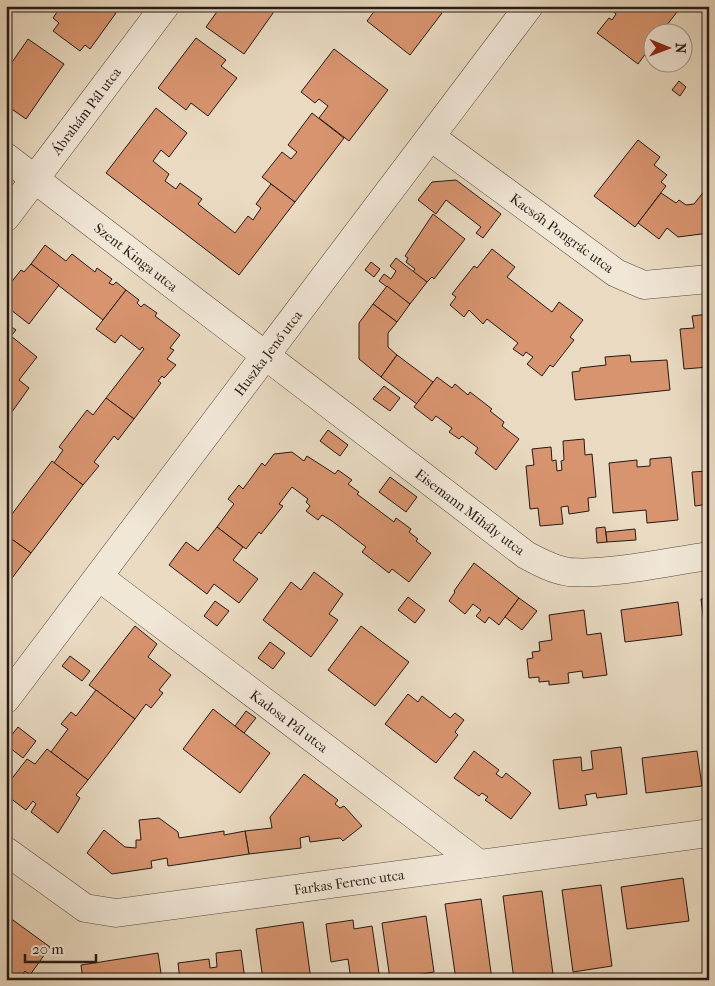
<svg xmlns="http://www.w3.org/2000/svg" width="715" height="986" viewBox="0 0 715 986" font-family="'IM FELL French Canon',serif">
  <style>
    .building { fill: #d8946f; stroke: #241914 }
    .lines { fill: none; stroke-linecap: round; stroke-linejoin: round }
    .minor-casing { stroke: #55493f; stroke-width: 29 }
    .minor { stroke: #f1e7d7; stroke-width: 28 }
    .labels { text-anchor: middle; stroke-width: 5; stroke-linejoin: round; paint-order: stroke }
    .street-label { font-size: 14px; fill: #241914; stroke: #f1e7d7 }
  </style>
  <rect width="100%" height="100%" fill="#e9dac1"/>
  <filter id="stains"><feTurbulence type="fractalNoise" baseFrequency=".004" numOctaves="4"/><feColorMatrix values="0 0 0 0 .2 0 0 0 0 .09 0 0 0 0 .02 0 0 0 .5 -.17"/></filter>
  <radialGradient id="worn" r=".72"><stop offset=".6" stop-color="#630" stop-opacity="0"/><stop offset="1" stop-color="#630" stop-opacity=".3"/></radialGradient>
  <g class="building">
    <path d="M 61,6 L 107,6 L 116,13 L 90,49 L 85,45 L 80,51 L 53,31 L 59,23 L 53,18 Z"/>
    <path d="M 221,6 L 278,6 L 244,54 L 206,27 Z"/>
    <path d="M 378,6 L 433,6 L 442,13 L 410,55 L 367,21 Z"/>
    <path d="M 612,6 L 669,6 L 677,12 L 663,30 L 666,32 L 652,32 L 652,51 L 649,49 L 638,64 L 597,33 L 609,18 L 612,20 L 616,14 L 610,9 Z"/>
    <path d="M 196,38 L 226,60 L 221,66 L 237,78 L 208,116 L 191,103 L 186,110 L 158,88 Z"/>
    <path d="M 28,39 L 64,64 L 26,119 L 6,105 L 6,71 Z"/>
    <path d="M 334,49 L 388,90 L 349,141 L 319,118 L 328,106 L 319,99 L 315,103 L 301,92 Z"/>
    <path d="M 679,81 L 686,87 L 680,96 L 672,90 Z"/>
    <path d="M 156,108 L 187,133 L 169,157 L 161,150 L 153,161 L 169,174 L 165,181 L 176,189 L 180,183 L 202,199 L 198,204 L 235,233 L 248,216 L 253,220 L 261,208 L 256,204 L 271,184 L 295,202 L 239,275 L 106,173 Z"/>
    <path d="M 312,113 L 344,138 L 295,202 L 262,177 L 282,152 L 291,159 L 297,152 L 288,145 Z"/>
    <path d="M 638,140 L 660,157 L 654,165 L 667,175 L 661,182 L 666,186 L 635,227 L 594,196 Z"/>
    <path d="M 456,180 L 501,214 L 483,238 L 476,233 L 481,227 L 446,200 L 436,214 L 418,200 L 432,182 Z"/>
    <path d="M 709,185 L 709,233 L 678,237 L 667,228 L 659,239 L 638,223 L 661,193 L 676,203 L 679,200 L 686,205 L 694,204 Z"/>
    <path d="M 433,214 L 465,239 L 434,279 L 432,277 L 427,282 L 413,272 L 415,269 L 406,262 L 408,258 L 405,256 Z"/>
    <path d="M 45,245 L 66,261 L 72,254 L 95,272 L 97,268 L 112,279 L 109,283 L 113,285 L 116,282 L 126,290 L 103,320 L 31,264 Z"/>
    <path d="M 492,249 L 515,267 L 507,277 L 552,312 L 559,302 L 583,320 L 570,337 L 574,340 L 553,367 L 550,365 L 542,376 L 527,364 L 533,357 L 526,352 L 523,356 L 513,349 L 518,343 L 487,319 L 483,324 L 469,310 L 464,317 L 450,305 L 456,297 L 452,294 L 474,266 L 477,268 Z"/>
    <path d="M 396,258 L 427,282 L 410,304 L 379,281 L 384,274 L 391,279 L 396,271 L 390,266 Z"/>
    <path d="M 371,262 L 380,269 L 374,277 L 365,270 Z"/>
    <path d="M 31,264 L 59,285 L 29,324 L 6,306 L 6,293 L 12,286 L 9,285 L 21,270 L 24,272 Z"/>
    <path d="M 387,286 L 410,304 L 397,322 L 373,304 Z"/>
    <path d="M 126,290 L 139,300 L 137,303 L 141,307 L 144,304 L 157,313 L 155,316 L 180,335 L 170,348 L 174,350 L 167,359 L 176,365 L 164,378 L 162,376 L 158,381 L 161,383 L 134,419 L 106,398 L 144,349 L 142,347 L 140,350 L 121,335 L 115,343 L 96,329 Z"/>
    <path d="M 373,304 L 397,322 L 388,333 L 388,347 L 397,355 L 381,377 L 359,359 L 359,323 Z"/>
    <path d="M 709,314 L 709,367 L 684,369 L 680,329 L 694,328 L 692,316 Z"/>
    <path d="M 6,323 L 16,330 L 11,336 L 6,333 Z"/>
    <path d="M 11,336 L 37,357 L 19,380 L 29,388 L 9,416 L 6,414 L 6,340 Z"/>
    <path d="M 397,355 L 433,382 L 417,404 L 381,377 Z"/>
    <path d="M 630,355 L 631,362 L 667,360 L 670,390 L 575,400 L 572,372 L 580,371 L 580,368 L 606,365 L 605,357 Z"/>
    <path d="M 437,377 L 452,388 L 455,384 L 468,395 L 470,392 L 492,409 L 490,411 L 504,422 L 502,426 L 519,439 L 496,470 L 475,453 L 478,448 L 462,436 L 459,439 L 449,432 L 452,428 L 436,416 L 432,421 L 414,407 Z"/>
    <path d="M 384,386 L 400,398 L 390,411 L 373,399 Z"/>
    <path d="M 106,398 L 134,419 L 118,440 L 114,436 L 94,462 L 99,466 L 83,485 L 54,463 L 63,450 L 59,447 L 87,410 L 93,415 Z"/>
    <path d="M 328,430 L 348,445 L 340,456 L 320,441 Z"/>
    <path d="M 584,439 L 585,455 L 592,454 L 596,497 L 588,498 L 589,511 L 569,514 L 568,506 L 561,507 L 563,524 L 540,526 L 538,508 L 530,509 L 526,466 L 534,465 L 532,449 L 551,447 L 552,461 L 556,460 L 557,471 L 562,470 L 561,461 L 564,460 L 563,441 Z"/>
    <path d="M 292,452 L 304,461 L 307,456 L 335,474 L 338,470 L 352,480 L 348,484 L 359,492 L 357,494 L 394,522 L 396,518 L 411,529 L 409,532 L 418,539 L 416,541 L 431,553 L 409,582 L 392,569 L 389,573 L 362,552 L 366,547 L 332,521 L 322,515 L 318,520 L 306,511 L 310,506 L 306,502 L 308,499 L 292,487 L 279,504 L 283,506 L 261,534 L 259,532 L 246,549 L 217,527 L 234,504 L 228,499 L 239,485 L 243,489 L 262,463 L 265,466 L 274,454 Z"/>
    <path d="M 671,457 L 678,520 L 647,523 L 646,510 L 613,513 L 609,463 L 637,460 L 637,467 L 650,466 L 650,459 Z"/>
    <path d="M 707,459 L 709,459 L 709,504 L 695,506 L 692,472 L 708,471 Z"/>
    <path d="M 52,461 L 83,485 L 31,553 L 6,535 L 6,522 Z"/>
    <path d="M 390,477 L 417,497 L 406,512 L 379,492 Z"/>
    <path d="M 217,527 L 243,547 L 233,560 L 258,579 L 239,603 L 214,584 L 207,594 L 169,565 L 186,542 L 198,551 Z"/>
    <path d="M 605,527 L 607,542 L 597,543 L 596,528 Z"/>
    <path d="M 635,529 L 636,540 L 607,542 L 606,532 Z"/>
    <path d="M 6,535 L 31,553 L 6,586 Z"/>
    <path d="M 474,563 L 519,598 L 499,625 L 489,617 L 485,623 L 476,616 L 481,610 L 473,604 L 465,614 L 449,601 L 455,592 L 454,591 Z"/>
    <path d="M 314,572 L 343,594 L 329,614 L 338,620 L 311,657 L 263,620 L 291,582 L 301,590 Z"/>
    <path d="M 408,597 L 425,610 L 415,623 L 398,610 Z"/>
    <path d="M 519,598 L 537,611 L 522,630 L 505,617 Z"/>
    <path d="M 709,598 L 709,631 L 705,631 L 701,599 Z"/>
    <path d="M 215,601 L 229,611 L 217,626 L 204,616 Z"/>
    <path d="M 678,602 L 682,635 L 625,642 L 621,610 Z"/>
    <path d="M 584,610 L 587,635 L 601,633 L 607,675 L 583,678 L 582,671 L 568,673 L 569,683 L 549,685 L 549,681 L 539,682 L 539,677 L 529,678 L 527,659 L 533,658 L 532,652 L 540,651 L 539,642 L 552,640 L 549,615 Z"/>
    <path d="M 135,626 L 157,644 L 148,657 L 171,675 L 159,690 L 163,693 L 151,708 L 146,704 L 135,719 L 89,685 Z"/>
    <path d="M 361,626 L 409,662 L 375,706 L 328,670 Z"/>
    <path d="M 270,642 L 285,653 L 273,669 L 258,658 Z"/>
    <path d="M 70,656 L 90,671 L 82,681 L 62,666 Z"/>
    <path d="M 96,690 L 135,719 L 88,780 L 51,752 L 68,729 L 61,724 L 71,712 L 76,716 Z"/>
    <path d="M 408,694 L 418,702 L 422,696 L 450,718 L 455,713 L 464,720 L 455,732 L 458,735 L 436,763 L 385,724 Z"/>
    <path d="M 213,709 L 270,753 L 240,793 L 183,749 Z"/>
    <path d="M 246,711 L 256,718 L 244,733 L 235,726 Z"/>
    <path d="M 18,727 L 36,741 L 23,758 L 6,745 L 6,742 Z"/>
    <path d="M 621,747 L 627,794 L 597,798 L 596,793 L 585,795 L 587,805 L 559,809 L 553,760 L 581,757 L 582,771 L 593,769 L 591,751 Z"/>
    <path d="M 47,749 L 88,780 L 76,795 L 80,798 L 58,833 L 31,812 L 36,804 L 33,801 L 26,810 L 6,795 L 6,786 L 27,759 L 35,764 Z"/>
    <path d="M 474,751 L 499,770 L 496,774 L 502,778 L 506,773 L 531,793 L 511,819 L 485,800 L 488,797 L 482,793 L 479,796 L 454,778 Z"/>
    <path d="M 697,751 L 702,786 L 646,793 L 642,758 Z"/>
    <path d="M 304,774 L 338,800 L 335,804 L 340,808 L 344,806 L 362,826 L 343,841 L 340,838 L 310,842 L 309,836 L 300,838 L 301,848 L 249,854 L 245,831 L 272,828 L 270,817 Z"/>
    <path d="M 159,818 L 178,832 L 179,838 L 224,831 L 224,835 L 245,831 L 249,854 L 168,866 L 167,858 L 151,861 L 152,868 L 112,874 L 87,853 L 104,830 L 125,847 L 136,848 L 136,840 L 141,840 L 139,820 Z"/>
    <path d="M 683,878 L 689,921 L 627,929 L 621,887 Z"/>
    <path d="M 601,885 L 612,966 L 573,972 L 562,890 Z"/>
    <path d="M 542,891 L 553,974 L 514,980 L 503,896 Z"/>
    <path d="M 481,899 L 492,980 L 456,980 L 445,904 Z"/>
    <path d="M 6,915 L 50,947 L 30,975 L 25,971 L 19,980 L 6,980 Z"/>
    <path d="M 426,916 L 434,972 L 390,979 L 382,923 Z"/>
    <path d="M 353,920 L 354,929 L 372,926 L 380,980 L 351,980 L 348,959 L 331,962 L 326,924 Z"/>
    <path d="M 303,922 L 311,980 L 263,980 L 256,929 Z"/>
    <path d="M 241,950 L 245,980 L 180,980 L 178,963 L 209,959 L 210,968 L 217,967 L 216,953 Z"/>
    <path d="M 158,953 L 162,980 L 83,980 L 81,965 Z"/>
  </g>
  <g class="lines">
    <defs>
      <g id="minor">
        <path d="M 431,137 L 616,273 L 644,285 L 709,279"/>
        <path d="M 6,157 L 526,555 C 539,562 554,570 569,572 C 611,575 666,562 709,556"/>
        <path d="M 6,217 L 165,6"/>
        <path d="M 99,577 L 479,864"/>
        <path d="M 6,699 L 529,6"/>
        <path d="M 6,851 L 85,908 L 116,913 L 709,833"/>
      </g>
    </defs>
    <use href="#minor" class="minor-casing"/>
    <use href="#minor" class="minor"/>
  </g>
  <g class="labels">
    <g class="street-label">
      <text transform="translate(86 111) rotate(-53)" y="5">Ábrahám Pál utca</text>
      <text transform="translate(562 233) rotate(36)" y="5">Kacsóh Pongrác utca</text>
      <text transform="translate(136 257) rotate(38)" y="5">Szent Kinga utca</text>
      <text transform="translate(268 353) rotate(-53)" y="5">Huszka Jenő utca</text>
      <text transform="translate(470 512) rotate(37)" y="5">Eisemann Mihály utca</text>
      <text transform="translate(289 721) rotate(37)" y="5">Kadosa Pál utca</text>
      <text transform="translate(349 882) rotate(-8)" y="5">Farkas Ferenc utca</text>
    </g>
  </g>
  <rect width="715" height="986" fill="none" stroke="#e9dac1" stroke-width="25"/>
  <rect x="8" y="8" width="700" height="971" fill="none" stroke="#241914" stroke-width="2.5"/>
  <rect x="12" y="12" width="690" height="961" fill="none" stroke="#241914"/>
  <g transform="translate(668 48) rotate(91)"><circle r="24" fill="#f1e7d7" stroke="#9f9589"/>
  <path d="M0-4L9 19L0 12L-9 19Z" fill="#8f2418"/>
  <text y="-8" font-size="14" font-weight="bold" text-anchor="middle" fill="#241914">N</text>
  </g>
  <path d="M25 954v8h71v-8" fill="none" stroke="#241914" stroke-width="2.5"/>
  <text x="32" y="954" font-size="15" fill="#241914" stroke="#f1e7d7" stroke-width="4" paint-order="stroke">20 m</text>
  <rect width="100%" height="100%" filter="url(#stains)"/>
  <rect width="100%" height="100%" fill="url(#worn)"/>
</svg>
